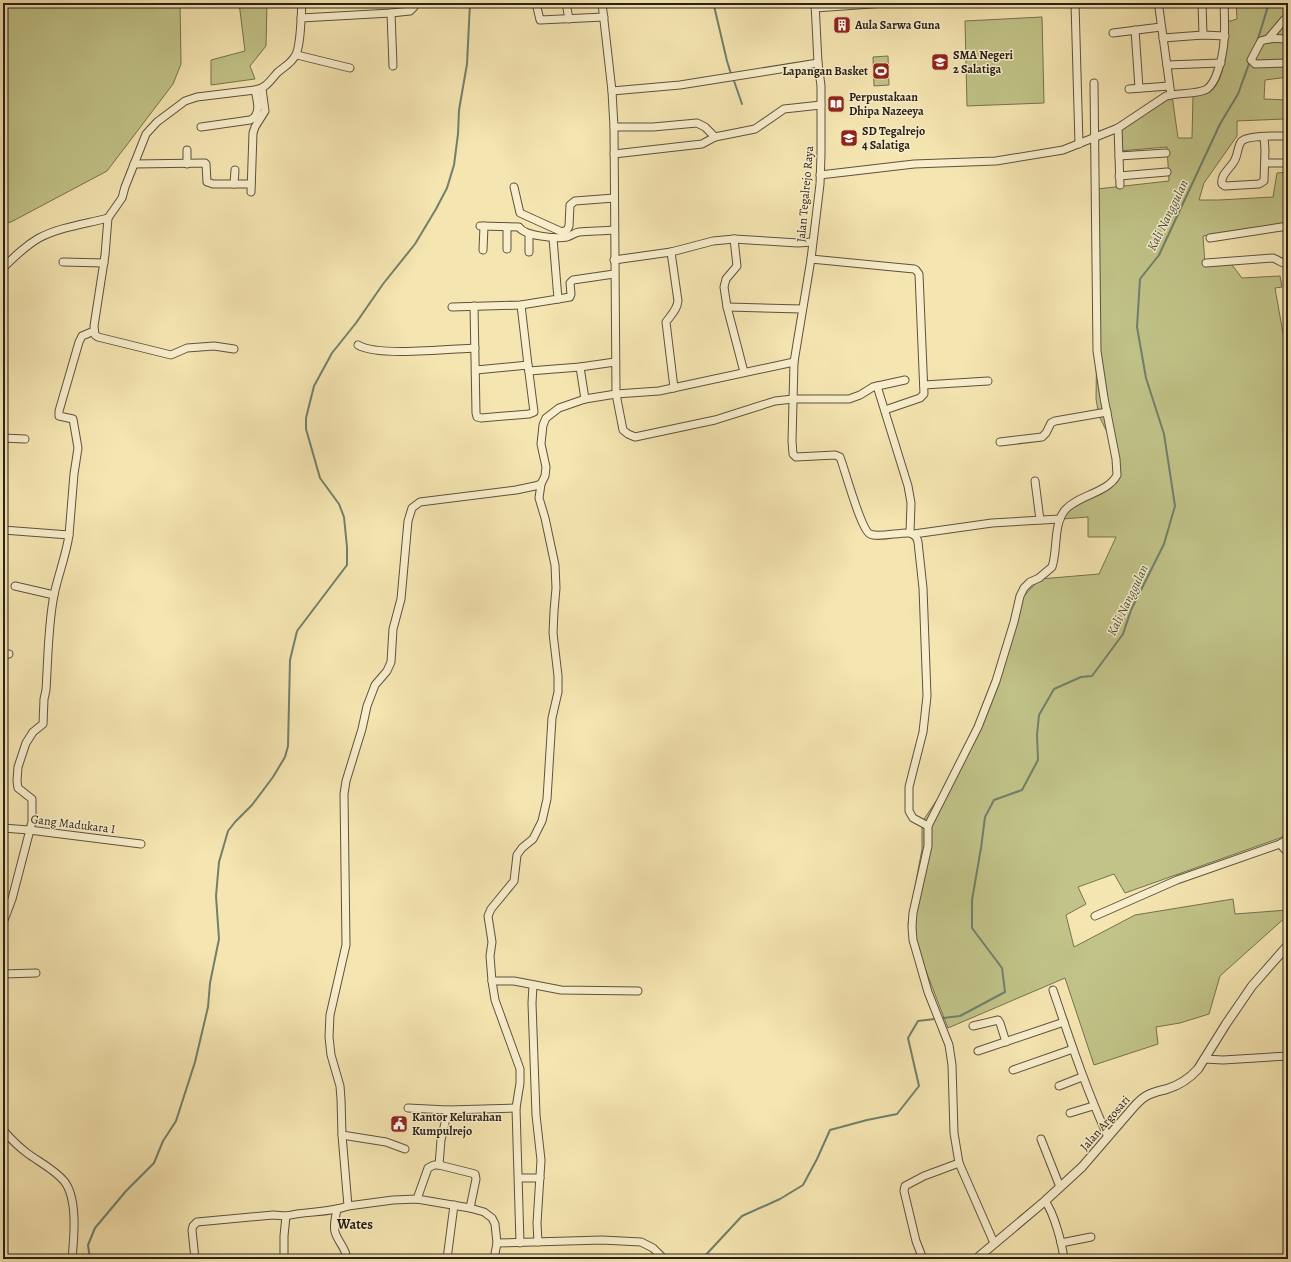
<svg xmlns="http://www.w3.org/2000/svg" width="1291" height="1262" viewBox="0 0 1291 1262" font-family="Alegreya,serif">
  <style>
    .green { fill: #c1c388; stroke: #767250 }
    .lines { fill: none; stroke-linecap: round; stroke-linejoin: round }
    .stream { stroke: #6f806d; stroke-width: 2 }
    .minor-casing { stroke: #5d523e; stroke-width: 9 }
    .tertiary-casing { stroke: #5d523e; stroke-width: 10 }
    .minor { stroke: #f8eecc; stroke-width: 7 }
    .tertiary { stroke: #f8eecc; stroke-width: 8 }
    .labels { text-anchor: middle; stroke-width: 3; stroke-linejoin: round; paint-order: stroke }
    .poi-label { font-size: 12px; font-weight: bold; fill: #2a2117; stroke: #f8eecc; text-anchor: start }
    .street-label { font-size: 12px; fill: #2a2117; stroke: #f8eecc }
    .water-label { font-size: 13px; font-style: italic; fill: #4c5042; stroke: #f8eecc }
    .quarter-label { font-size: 14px; font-weight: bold; fill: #2a2117; stroke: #f8eecc }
  </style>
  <rect width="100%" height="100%" fill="#f5e5b1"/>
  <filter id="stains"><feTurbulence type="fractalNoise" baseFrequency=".005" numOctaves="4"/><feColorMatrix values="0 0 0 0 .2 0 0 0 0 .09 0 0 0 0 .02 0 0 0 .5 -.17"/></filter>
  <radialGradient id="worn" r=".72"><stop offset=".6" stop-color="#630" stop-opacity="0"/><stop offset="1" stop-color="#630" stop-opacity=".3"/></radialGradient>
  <g class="green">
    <path d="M 3,3 L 180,3 L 181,64 L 173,84 L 107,171 L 11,222 L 3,223 Z"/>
    <path d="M 239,3 L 267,3 L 266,46 L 250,66 L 255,79 L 211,85 L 211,60 L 245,51 Z"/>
    <path d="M 1236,3 L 1288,3 L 1288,77 L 1265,80 L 1264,99 L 1288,100 L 1284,119 L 1237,121 L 1237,136 L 1204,183 L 1199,200 L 1219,200 L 1273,197 L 1277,173 L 1288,172 L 1288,225 L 1245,229 L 1203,236 L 1205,264 L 1229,261 L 1242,278 L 1280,276 L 1282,287 L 1275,288 L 1288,362 L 1288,833 L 1280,838 L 1125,893 L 1114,874 L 1078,887 L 1086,904 L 1066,915 L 1074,947 L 1135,915 L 1233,899 L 1235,914 L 1288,910 L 1288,915 L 1220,976 L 1209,1014 L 1180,1023 L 1156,1027 L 1158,1044 L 1094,1065 L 1065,978 L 948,1028 L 908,924 L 922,849 L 922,822 L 949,782 L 978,726 L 1023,597 L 1040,579 L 1099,574 L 1116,537 L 1088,537 L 1088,517 L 1062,519 L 1065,513 L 1114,477 L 1118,454 L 1099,416 L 1096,399 L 1098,248 L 1097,189 L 1169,181 L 1167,147 L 1119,151 L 1118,130 L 1172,95 L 1178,138 L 1192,138 L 1193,95 C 1199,95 1206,95 1211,91 C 1226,78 1228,40 1227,22 L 1237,19 Z"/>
    <path d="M 1042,17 L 1044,103 L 967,106 L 965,21 Z"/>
    <path d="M 888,56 L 889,85 L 874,86 L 873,57 Z"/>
  </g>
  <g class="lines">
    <g class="stream">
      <path d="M 713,3 L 715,10 L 727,61 L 731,74"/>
      <path d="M 1257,42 L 1269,3"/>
      <path d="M 733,78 L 742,104"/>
      <path d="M 90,1259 L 88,1245 L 95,1228 L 126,1191 L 154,1163 L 163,1141 L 176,1121 L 195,1062 L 208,1007 L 210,983 L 219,939 L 216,896 L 219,862 L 228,831 L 235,822 L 252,805 L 273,777 L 285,757 L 288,746 L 290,660 L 297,631 L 347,565 L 347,547 L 344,517 L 339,504 L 320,478 L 306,429 L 306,418 L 314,386 L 332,353 L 356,323 L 383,284 L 415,244 L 436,209 L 447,188 L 454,165 L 458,134 L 459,110 L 467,64 L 470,3"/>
      <path d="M 702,1259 L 742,1216 L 780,1199 L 803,1185 L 817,1159 L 830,1130 L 867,1120 L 897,1114 L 919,1086 L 908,1038 L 918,1021 L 960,1016 L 1005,992 L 1002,968 L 972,928 L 972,900 L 981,848 L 985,817 L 994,800 L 1022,790 L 1038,760 L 1037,735 L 1039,715 L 1054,689 L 1081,677 L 1092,676 L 1123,634 L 1131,610 L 1164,544 L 1175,506 L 1164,434 L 1146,378 L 1137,327 L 1140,279 L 1159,255 L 1220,124 L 1238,94 L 1250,61"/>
    </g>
    <defs>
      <g id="minor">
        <path d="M 536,3 L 540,20 L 604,17"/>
        <path d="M 566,3 L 569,19"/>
        <path d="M 602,3 L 612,91 L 614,127 L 616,394 L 623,430 L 628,434 L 635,437 L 715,420 L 775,401 L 793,399 L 849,399 L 860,395 L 873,387 L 905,380"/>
        <path d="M 815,3 L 818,63 L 821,86 L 821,154 L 820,184 L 811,259 L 794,362 L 792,441 L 793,454 L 796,457 L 835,455 L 840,457 C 845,470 861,530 870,534 C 878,538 900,532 910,533 C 915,535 917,537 918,542 L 923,588 L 927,696 L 923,732 L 909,787 L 909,811 L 913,818 L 928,826 L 928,846 L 913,913 L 912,927 L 913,940 L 928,992 L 949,1045 L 952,1065 L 954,1133 L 959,1163 L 924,1176 L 905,1186 L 904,1191 L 916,1241 L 923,1259"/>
        <path d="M 1075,3 L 1079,144"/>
        <path d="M 1202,3 L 1203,35"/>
        <path d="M 815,8 L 886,3"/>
        <path d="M 391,13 L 393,66"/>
        <path d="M 301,18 L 391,13 L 410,11 L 414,7 L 415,3"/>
        <path d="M 1135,30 L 1139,88"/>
        <path d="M 1113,33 L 1161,27"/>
        <path d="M 1163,38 L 1203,35 L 1225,36"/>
        <path d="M 1268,39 L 1284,20 L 1288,18"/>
        <path d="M 1288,39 C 1279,39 1269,37 1261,41 L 1251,60 L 1255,64 L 1288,63"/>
        <path d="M 297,55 L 350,68"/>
        <path d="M 1167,65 L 1221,63"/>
        <path d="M 1129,89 L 1169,86"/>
        <path d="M 612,91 L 680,85 L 818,63"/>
        <path d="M 1171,95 C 1181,93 1199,94 1207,89 C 1212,85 1215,79 1217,73 C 1226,50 1225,27 1224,3"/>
        <path d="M 201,127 L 250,120 C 262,115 257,100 255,90"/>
        <path d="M 614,127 L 653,127 L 697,123 L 705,127 L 715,137 L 755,129 L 784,109 L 821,105"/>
        <path d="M 1118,128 L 1120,185"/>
        <path d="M 1264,137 L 1265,150 L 1264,181 L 1259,184 L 1225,186 L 1222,184 C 1220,176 1229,169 1233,163 C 1238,157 1237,148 1241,142 C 1246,135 1279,136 1288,136"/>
        <path d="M 614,154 L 702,144 L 715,137"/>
        <path d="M 1119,156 L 1166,153"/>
        <path d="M 1265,163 L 1288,163"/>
        <path d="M 134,164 L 205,163 L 206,164 L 207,182 L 213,184 L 251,184"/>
        <path d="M 187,164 L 187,150"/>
        <path d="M 820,175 L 914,164 L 996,161 L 1063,150 L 1118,128 L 1166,96 L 1171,95 L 1159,8 L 1159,3"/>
        <path d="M 1119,176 L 1167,172"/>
        <path d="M 234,184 L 235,170"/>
        <path d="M 514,187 L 520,213 L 562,232 L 567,230 L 569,226 L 570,205 L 575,201 L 614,198"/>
        <path d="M 251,192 L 253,133 L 255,127 L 265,111 L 262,89"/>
        <path d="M 108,218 L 105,255 L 94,326 L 95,335 L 98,337 L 171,355 L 187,348 L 214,346 L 234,349"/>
        <path d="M 480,226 L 519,227 C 524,236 557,239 567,237 C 571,236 574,233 579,232 C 590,231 602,231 614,230"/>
        <path d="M 507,227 L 507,249"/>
        <path d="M 529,234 L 529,252"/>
        <path d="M 1210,238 L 1288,226"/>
        <path d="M 734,239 L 737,266 L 726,279 L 724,287 L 727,307 L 744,372"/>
        <path d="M 483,250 L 484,226"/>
        <path d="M 671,252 L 678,301 C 677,310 671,315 666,322 L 674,388"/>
        <path d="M 811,259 L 914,269 L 916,270 L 919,274 L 924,394 L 920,398 L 885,410"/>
        <path d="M 614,260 L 671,252 L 713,241 L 734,239 L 798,243 L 812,242"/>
        <path d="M 63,262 L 104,263"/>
        <path d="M 1206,263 L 1273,258 C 1279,260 1282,264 1288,264"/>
        <path d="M 3,268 C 14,257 25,246 39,238 C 60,227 85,224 108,218 L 122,198 L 125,187 L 146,134 L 157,122 L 185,101 L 197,97 L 255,90 C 266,88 270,81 277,73 C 283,67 291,64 295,56 C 301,48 301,14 302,3"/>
        <path d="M 558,299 L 570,297 L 571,294 L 570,283 L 573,280 L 614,274"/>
        <path d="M 474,306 L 476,413 L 477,417 L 481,418 L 529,414 L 534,412 L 528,365 L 521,305"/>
        <path d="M 452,307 L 521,305 L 558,299 L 553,238"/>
        <path d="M 727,307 L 802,309"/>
        <path d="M 358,345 C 377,357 450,349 475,348"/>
        <path d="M 580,367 L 585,399"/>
        <path d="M 476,370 L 528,365"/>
        <path d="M 529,371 L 580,367 L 615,362"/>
        <path d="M 924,385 L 988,381"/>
        <path d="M 877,386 L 908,486 L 911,503 L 910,533"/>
        <path d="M 3,438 L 25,439"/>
        <path d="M 1000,442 L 1042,437 L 1046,433 L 1051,423 L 1055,421 L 1107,412"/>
        <path d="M 1035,481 L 1040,520"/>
        <path d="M 3,530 L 69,535 C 66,556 58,575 54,595 C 48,625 48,659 46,690 L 44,699 L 43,724 L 33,732 L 26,743 L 18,767 L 17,781 L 18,788 L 32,799 L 32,822 L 12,899 L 3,923"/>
        <path d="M 914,534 L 992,523 L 1060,519"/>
        <path d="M 69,535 L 74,474 L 78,448 L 73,419 L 59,416 L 59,411 L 79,342 L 82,336 L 94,331"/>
        <path d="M 15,586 L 54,595"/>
        <path d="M 3,655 L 9,654"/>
        <path d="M 928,826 L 978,727 L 996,681 L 1014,622 L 1020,596 L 1024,588 L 1030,582 L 1039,578 L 1052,567 C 1058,549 1053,525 1065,510 C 1078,495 1108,493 1117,475 L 1116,459 L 1104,398 L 1097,351 L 1094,83"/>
        <path d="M 3,828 L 29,830 L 141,844"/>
        <path d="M 1280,844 L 1288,853"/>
        <path d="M 1095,916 L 1177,880 L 1280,844 L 1288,839"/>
        <path d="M 3,974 L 36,973"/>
        <path d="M 492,981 L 490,956 L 492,942 L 488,916 L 491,909 L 514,881 L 517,855 L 522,848 L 533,839 L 542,821 L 547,799 L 552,718 L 558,692 L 558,676 L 553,633 L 554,611 L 556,588 L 555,565 L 545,518 L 539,498 L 541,484"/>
        <path d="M 533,985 L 532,1003 L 536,1115 L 541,1160 L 537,1223 L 538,1242"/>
        <path d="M 1053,990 C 1070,1040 1086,1089 1108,1137"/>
        <path d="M 973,1026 L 998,1020 L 1000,1023 L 1006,1042"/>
        <path d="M 978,1051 L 1064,1022"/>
        <path d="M 1204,1059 L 1223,1060 L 1288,1056"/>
        <path d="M 1013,1070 L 1073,1049"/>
        <path d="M 1059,1086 L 1082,1077"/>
        <path d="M 408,1108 L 448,1110 L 516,1108"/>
        <path d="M 1070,1113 L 1093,1106"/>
        <path d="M 3,1130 C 10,1138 19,1147 27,1153 C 39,1162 54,1169 64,1181 C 78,1198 74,1238 72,1259"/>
        <path d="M 342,1135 L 386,1142 L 405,1149"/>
        <path d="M 1041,1139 L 1060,1187"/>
        <path d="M 959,1163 L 994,1243"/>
        <path d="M 439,1165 L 441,1140 L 448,1110"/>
        <path d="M 519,1178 L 540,1178"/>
        <path d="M 417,1199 L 428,1168 L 434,1165 L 439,1165 L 475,1174 L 476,1179 L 470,1208"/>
        <path d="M 1045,1201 C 1054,1213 1062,1243 1064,1259"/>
        <path d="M 348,1206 L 393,1200 L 417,1199 L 470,1208 L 484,1212 L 492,1218 L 495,1224 L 497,1243 L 494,1259"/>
        <path d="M 337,1209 C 336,1216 333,1224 335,1232 C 338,1242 346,1248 347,1259"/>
        <path d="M 497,1243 L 602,1240 L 641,1242 L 653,1248 L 664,1259"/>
        <path d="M 520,1243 L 516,1108 L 520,1083 L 520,1069 L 495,1000 L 492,981 L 514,981 L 561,990 L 638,991"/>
        <path d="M 1061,1243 L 1091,1237"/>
        <path d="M 195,1259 L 192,1230 L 193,1226 L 197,1222 L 273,1215 L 286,1216"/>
        <path d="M 284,1259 L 284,1236 L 286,1216 C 306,1211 329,1213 348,1206 L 342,1135 L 341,1099 L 340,1086 L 331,1055 L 329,1037 L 330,1015 L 346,945 L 344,794 L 346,781 L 362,729 L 367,706 L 372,693 L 375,685 L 387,671 L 391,662 L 393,629 L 401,599 L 408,521 L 412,508 L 420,502 L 516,490 L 535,486 L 541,484 L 545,476 L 546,467 L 541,444 L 543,425 L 546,418 L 559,408 L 585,399 L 616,394 L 659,391 L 794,362"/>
        <path d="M 447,1259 L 454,1205"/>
      </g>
      <path id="tertiary" d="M 976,1259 L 1045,1201 L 1082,1167 L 1132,1109 C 1137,1103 1142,1098 1148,1095 C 1154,1092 1160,1091 1167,1089 C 1180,1085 1189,1079 1198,1069 L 1226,1024 L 1252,986 L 1288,945"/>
    </defs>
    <use href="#minor" class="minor-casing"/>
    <use href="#tertiary" class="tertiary-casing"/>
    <use href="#minor" class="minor"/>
    <use href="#tertiary" class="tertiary"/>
  </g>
  <defs>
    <symbol id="building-square" viewBox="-11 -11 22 22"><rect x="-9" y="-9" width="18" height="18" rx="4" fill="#8f2418" stroke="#f8eecc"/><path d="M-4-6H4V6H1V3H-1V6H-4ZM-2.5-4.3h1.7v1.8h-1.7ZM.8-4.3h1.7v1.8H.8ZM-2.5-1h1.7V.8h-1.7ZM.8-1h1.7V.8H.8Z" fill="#fff"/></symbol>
    <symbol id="school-square" viewBox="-11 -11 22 22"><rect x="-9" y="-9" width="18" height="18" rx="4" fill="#8f2418" stroke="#f8eecc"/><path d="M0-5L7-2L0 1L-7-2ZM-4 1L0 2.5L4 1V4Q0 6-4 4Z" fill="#fff"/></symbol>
    <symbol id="stadium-square" viewBox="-11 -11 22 22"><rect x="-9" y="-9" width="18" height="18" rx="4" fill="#8f2418" stroke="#f8eecc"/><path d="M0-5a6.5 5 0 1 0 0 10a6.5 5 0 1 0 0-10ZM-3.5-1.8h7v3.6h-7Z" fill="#fff"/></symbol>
    <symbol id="library-square" viewBox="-11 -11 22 22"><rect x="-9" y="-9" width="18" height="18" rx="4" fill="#8f2418" stroke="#f8eecc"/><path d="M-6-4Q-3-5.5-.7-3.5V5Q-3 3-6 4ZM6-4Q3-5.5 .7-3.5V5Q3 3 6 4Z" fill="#fff"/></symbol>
    <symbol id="civic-square" viewBox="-11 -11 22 22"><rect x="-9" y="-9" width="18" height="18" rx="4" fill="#8f2418" stroke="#f8eecc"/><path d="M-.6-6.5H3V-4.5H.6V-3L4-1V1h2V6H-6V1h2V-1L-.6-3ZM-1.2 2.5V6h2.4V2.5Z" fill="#fff"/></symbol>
  </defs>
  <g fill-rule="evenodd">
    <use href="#building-square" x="832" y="15" width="20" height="20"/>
    <use href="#school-square" x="930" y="52" width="20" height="20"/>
    <use href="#stadium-square" x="871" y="61" width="20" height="20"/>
    <use href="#library-square" x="826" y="94" width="20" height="20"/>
    <use href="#school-square" x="839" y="128" width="20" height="20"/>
    <use href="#civic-square" x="389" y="1114" width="20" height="20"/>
  </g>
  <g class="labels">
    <g class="poi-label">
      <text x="855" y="29">Aula Sarwa Guna</text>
      <text x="953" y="59">SMA Negeri<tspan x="953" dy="14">2 Salatiga</tspan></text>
      <text x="868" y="75" text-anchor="end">Lapangan Basket</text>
      <text x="849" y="101">Perpustakaan<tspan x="849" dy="14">Dhipa Nazeeya</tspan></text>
      <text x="862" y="135">SD Tegalrejo<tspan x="862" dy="14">4 Salatiga</tspan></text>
      <text x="412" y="1121">Kantor Kelurahan<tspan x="412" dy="14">Kumpulrejo</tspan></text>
    </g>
    <g class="street-label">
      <text transform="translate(805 194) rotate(-85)" y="4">Jalan Tegalrejo Raya</text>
      <text transform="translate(73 824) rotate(7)" y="4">Gang Madukara I</text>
      <text transform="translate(1105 1123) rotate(-49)" y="4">Jalan Argosari</text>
    </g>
    <g class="water-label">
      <text transform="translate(1167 215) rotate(-64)" y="5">Kali Nanggulan</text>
      <text transform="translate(1127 600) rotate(-64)" y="5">Kali Nanggulan</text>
    </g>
    <g class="quarter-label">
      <text x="355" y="1229">Wates</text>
    </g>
  </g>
  <rect width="1291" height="1262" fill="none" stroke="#f5e5b1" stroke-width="16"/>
  <rect x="4" y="4" width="1283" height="1254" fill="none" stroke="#2a2117" stroke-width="2"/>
  <rect x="8" y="8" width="1275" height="1246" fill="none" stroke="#2a2117"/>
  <rect width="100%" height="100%" filter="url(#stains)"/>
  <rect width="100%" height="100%" fill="url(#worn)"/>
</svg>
